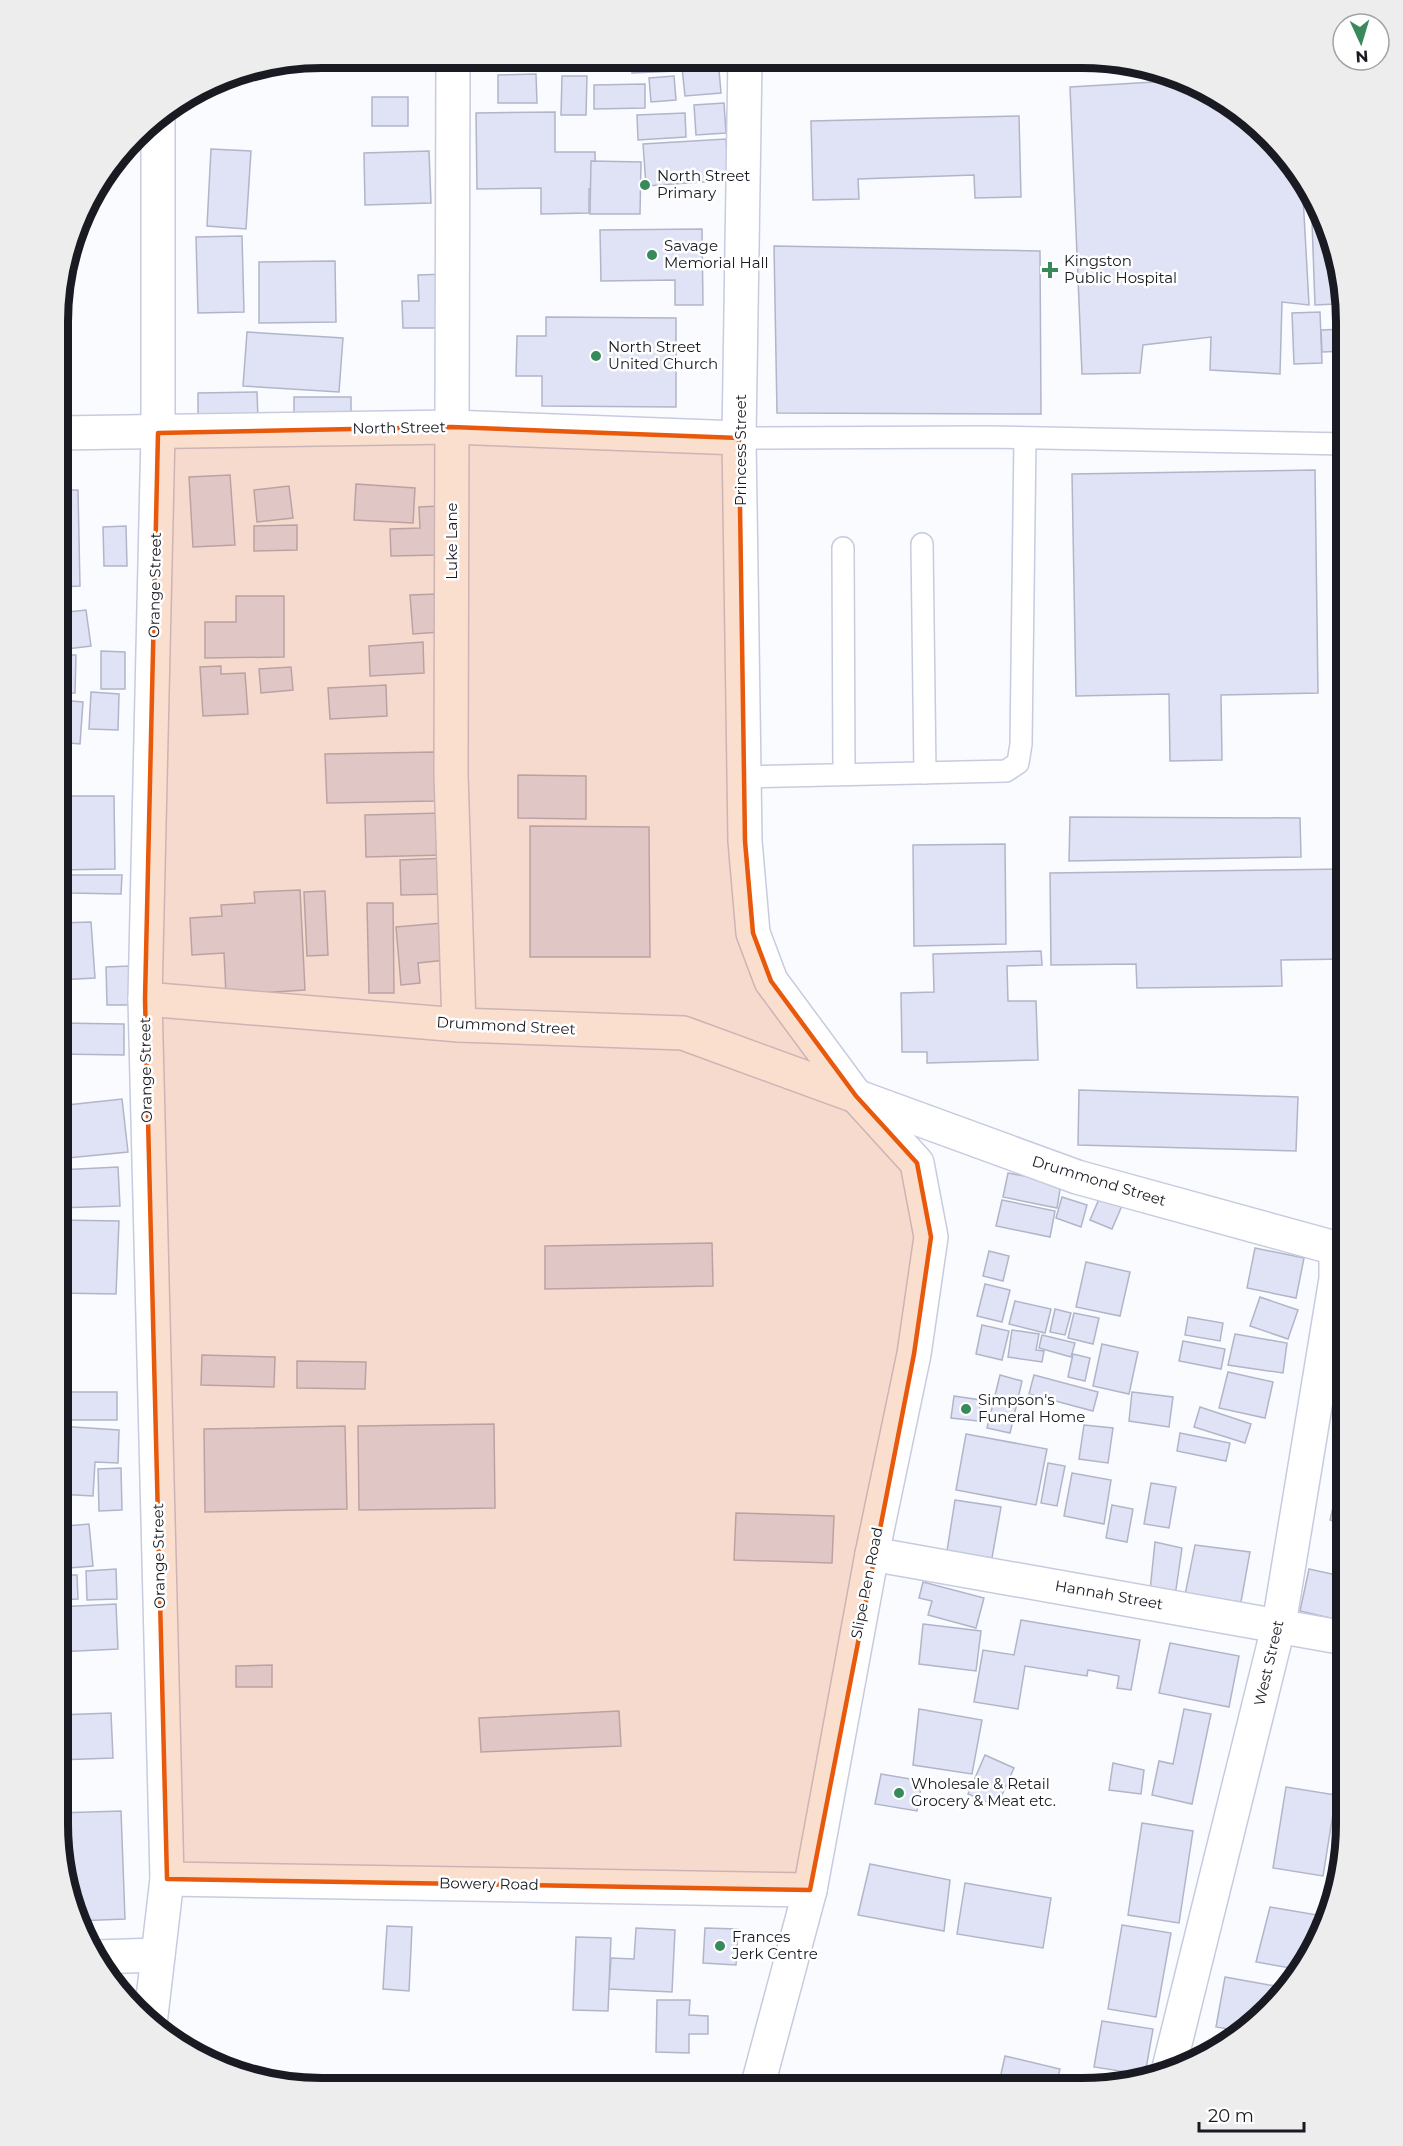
<svg xmlns="http://www.w3.org/2000/svg" width="1403" height="2146" viewBox="0 0 1403 2146" font-family="Montserrat,sans-serif">
  <style>
    .building { fill: #dfe3f5; stroke: #b1b5c9; stroke-width: 1.5 }
    .lines { fill: none; stroke-linecap: round; stroke-linejoin: round }
    .lane-casing { stroke: #c7cbdf; stroke-width: 24 }
    .street-casing { stroke: #c7cbdf; stroke-width: 36 }
    .secondary-casing { stroke: #c7cbdf; stroke-width: 36 }
    .lane { stroke: #fff; stroke-width: 21 }
    .street { stroke: #fff; stroke-width: 33 }
    .secondary { stroke: #fff; stroke-width: 33 }
    .marked { fill: #e8590c; fill-opacity: 0.2; stroke: #e8590c; stroke-width: 4.5; stroke-linejoin: round }
    .poi-dot { fill: #388a5b; stroke: #fff; stroke-width: 2 }
    .labels { text-anchor: middle; stroke-width: 5; stroke-linejoin: round; paint-order: stroke }
    .poi-label { font-size: 15px; fill: #191a22; stroke: #fff; text-anchor: start }
    .street-label { font-size: 15px; fill: #191a22; stroke: #fff }
    .rim { fill: none; stroke: #191a22; stroke-width: 8 }
  </style>
  <rect width="100%" height="100%" fill="#fafbff"/>
  <g class="building">
    <path d="M 479,57 L 590,58 L 590,68 L 479,65 Z"/>
    <path d="M 631,58 L 676,58 L 677,71 L 632,73 Z"/>
    <path d="M 681,58 L 718,58 L 721,93 L 685,96 Z"/>
    <path d="M 536,74 L 537,103 L 498,103 L 498,75 Z"/>
    <path d="M 562,76 L 587,76 L 586,115 L 561,115 Z"/>
    <path d="M 674,76 L 676,100 L 651,102 L 649,78 Z"/>
    <path d="M 1188,80 L 1242,111 L 1285,153 L 1286,177 L 1300,176 L 1302,178 L 1309,305 L 1282,302 L 1280,374 L 1210,370 L 1211,337 L 1143,345 L 1140,373 L 1082,374 L 1070,87 Z"/>
    <path d="M 645,84 L 645,108 L 594,109 L 594,85 Z"/>
    <rect x="372" y="97" width="36" height="29"/>
    <path d="M 724,103 L 726,133 L 696,135 L 694,105 Z"/>
    <path d="M 555,112 L 555,152 L 595,152 L 596,189 L 589,189 L 589,213 L 541,214 L 541,188 L 477,189 L 476,113 Z"/>
    <path d="M 685,113 L 686,137 L 638,140 L 637,115 Z"/>
    <path d="M 1019,116 L 1021,197 L 975,198 L 974,175 L 858,179 L 859,199 L 813,200 L 811,121 Z"/>
    <path d="M 726,139 L 729,180 L 646,186 L 643,144 Z"/>
    <path d="M 211,149 L 251,151 L 246,229 L 207,226 Z"/>
    <path d="M 429,151 L 431,203 L 365,205 L 364,153 Z"/>
    <path d="M 591,161 L 641,162 L 640,214 L 590,214 Z"/>
    <path d="M 1311,194 L 1326,220 L 1334,261 L 1336,304 L 1315,305 Z"/>
    <path d="M 702,229 L 703,305 L 675,305 L 675,280 L 601,281 L 600,230 Z"/>
    <path d="M 242,236 L 244,312 L 198,313 L 196,237 Z"/>
    <path d="M 774,246 L 1040,251 L 1041,414 L 777,413 Z"/>
    <path d="M 335,261 L 336,322 L 259,323 L 259,262 Z"/>
    <path d="M 447,274 L 448,328 L 403,328 L 402,301 L 419,301 L 418,275 Z"/>
    <path d="M 1320,312 L 1322,363 L 1294,364 L 1292,313 Z"/>
    <path d="M 546,317 L 676,318 L 676,407 L 542,406 L 542,376 L 516,376 L 517,336 L 546,336 Z"/>
    <path d="M 1346,329 L 1346,351 L 1322,352 L 1321,330 Z"/>
    <path d="M 247,332 L 343,338 L 339,392 L 243,386 Z"/>
    <path d="M 257,392 L 258,419 L 198,420 L 198,393 Z"/>
    <rect x="294" y="397" width="57" height="23"/>
    <path d="M 1315,470 L 1318,693 L 1221,695 L 1222,760 L 1170,761 L 1169,694 L 1076,696 L 1072,474 Z"/>
    <path d="M 230,475 L 235,545 L 193,547 L 189,477 Z"/>
    <path d="M 356,484 L 415,488 L 413,523 L 354,520 Z"/>
    <path d="M 289,486 L 293,518 L 257,522 L 254,490 Z"/>
    <path d="M 59,490 L 78,490 L 80,586 L 59,587 Z"/>
    <path d="M 439,506 L 440,555 L 391,556 L 390,529 L 420,528 L 419,507 Z"/>
    <path d="M 297,525 L 297,550 L 254,551 L 254,526 Z"/>
    <path d="M 126,526 L 127,566 L 104,566 L 103,527 Z"/>
    <path d="M 437,594 L 439,632 L 413,634 L 410,595 Z"/>
    <path d="M 236,596 L 284,596 L 284,657 L 205,658 L 205,622 L 236,622 Z"/>
    <path d="M 86,610 L 91,646 L 59,650 L 59,613 Z"/>
    <path d="M 423,642 L 424,673 L 370,676 L 369,646 Z"/>
    <path d="M 101,651 L 125,652 L 125,689 L 101,689 Z"/>
    <path d="M 59,655 L 76,655 L 75,693 L 59,693 Z"/>
    <path d="M 221,666 L 221,674 L 245,673 L 248,714 L 203,716 L 200,667 Z"/>
    <path d="M 291,667 L 293,690 L 261,693 L 259,669 Z"/>
    <path d="M 386,685 L 387,716 L 330,719 L 328,688 Z"/>
    <path d="M 91,692 L 119,694 L 118,730 L 89,729 Z"/>
    <path d="M 59,700 L 83,702 L 80,744 L 59,742 Z"/>
    <path d="M 434,752 L 435,801 L 327,803 L 325,754 Z"/>
    <path d="M 518,775 L 586,776 L 586,819 L 518,818 Z"/>
    <path d="M 58,796 L 114,796 L 115,869 L 58,870 Z"/>
    <path d="M 442,813 L 443,855 L 366,857 L 365,815 Z"/>
    <path d="M 1070,817 L 1300,818 L 1301,857 L 1069,861 Z"/>
    <path d="M 530,826 L 649,827 L 650,957 L 530,957 Z"/>
    <path d="M 1005,844 L 1006,944 L 914,946 L 913,845 Z"/>
    <path d="M 448,858 L 449,894 L 401,895 L 400,860 Z"/>
    <path d="M 1346,869 L 1346,959 L 1281,960 L 1282,986 L 1137,988 L 1136,964 L 1051,965 L 1050,873 Z"/>
    <path d="M 70,875 L 122,875 L 121,894 L 70,893 Z"/>
    <path d="M 300,890 L 305,990 L 226,995 L 224,953 L 192,955 L 190,918 L 222,916 L 221,905 L 255,903 L 254,892 Z"/>
    <path d="M 325,891 L 328,955 L 307,956 L 304,892 Z"/>
    <path d="M 367,903 L 393,903 L 394,993 L 369,993 Z"/>
    <path d="M 91,922 L 95,978 L 58,980 L 58,923 Z"/>
    <path d="M 442,923 L 446,960 L 418,963 L 420,983 L 401,985 L 396,927 Z"/>
    <path d="M 1041,951 L 1042,965 L 1007,966 L 1008,1001 L 1036,1001 L 1038,1060 L 927,1063 L 927,1052 L 902,1052 L 901,993 L 934,992 L 933,954 Z"/>
    <path d="M 130,966 L 131,1005 L 107,1005 L 106,967 Z"/>
    <path d="M 58,1023 L 124,1024 L 124,1055 L 58,1054 Z"/>
    <path d="M 1079,1090 L 1298,1097 L 1296,1151 L 1078,1145 Z"/>
    <path d="M 122,1099 L 128,1152 L 58,1159 L 58,1106 Z"/>
    <path d="M 118,1167 L 120,1206 L 58,1208 L 58,1170 Z"/>
    <path d="M 1008,1173 L 1061,1183 L 1057,1208 L 1003,1197 Z"/>
    <path d="M 1102,1192 L 1124,1201 L 1112,1229 L 1090,1220 Z"/>
    <path d="M 1062,1197 L 1087,1205 L 1081,1227 L 1056,1218 Z"/>
    <path d="M 1002,1200 L 1055,1211 L 1050,1237 L 996,1226 Z"/>
    <path d="M 58,1220 L 119,1221 L 116,1294 L 58,1293 Z"/>
    <path d="M 712,1243 L 713,1286 L 545,1289 L 545,1246 Z"/>
    <path d="M 1255,1248 L 1304,1258 L 1296,1298 L 1247,1288 Z"/>
    <path d="M 989,1251 L 1009,1256 L 1003,1281 L 983,1276 Z"/>
    <path d="M 1086,1262 L 1130,1272 L 1120,1316 L 1076,1307 Z"/>
    <path d="M 985,1284 L 1010,1290 L 1002,1322 L 977,1316 Z"/>
    <path d="M 1260,1297 L 1298,1310 L 1288,1339 L 1250,1326 Z"/>
    <rect x="58" y="1300" width="8" height="23"/>
    <path d="M 1015,1301 L 1051,1309 L 1045,1333 L 1009,1324 Z"/>
    <path d="M 1055,1309 L 1071,1313 L 1065,1335 L 1050,1332 Z"/>
    <path d="M 1074,1313 L 1099,1318 L 1093,1344 L 1068,1338 Z"/>
    <path d="M 1188,1317 L 1223,1323 L 1220,1341 L 1185,1335 Z"/>
    <path d="M 982,1325 L 1009,1331 L 1002,1360 L 976,1354 Z"/>
    <path d="M 1012,1330 L 1039,1334 L 1036,1350 L 1044,1351 L 1042,1362 L 1008,1357 Z"/>
    <path d="M 1235,1334 L 1287,1343 L 1283,1373 L 1228,1365 Z"/>
    <path d="M 1042,1335 L 1075,1343 L 1071,1357 L 1039,1348 Z"/>
    <path d="M 1183,1341 L 1225,1349 L 1221,1369 L 1179,1361 Z"/>
    <path d="M 1102,1344 L 1138,1352 L 1129,1394 L 1093,1386 Z"/>
    <path d="M 1346,1351 L 1346,1372 L 1341,1371 Z"/>
    <path d="M 1073,1354 L 1090,1358 L 1085,1381 L 1068,1377 Z"/>
    <path d="M 202,1355 L 275,1357 L 274,1387 L 201,1385 Z"/>
    <path d="M 297,1361 L 366,1362 L 365,1389 L 297,1388 Z"/>
    <path d="M 1228,1372 L 1273,1382 L 1265,1418 L 1219,1408 Z"/>
    <path d="M 1000,1375 L 1022,1381 L 1010,1433 L 987,1428 Z"/>
    <path d="M 1034,1375 L 1098,1392 L 1093,1411 L 1029,1394 Z"/>
    <rect x="64" y="1392" width="53" height="28"/>
    <path d="M 1132,1392 L 1173,1397 L 1169,1427 L 1129,1421 Z"/>
    <path d="M 1346,1394 L 1346,1412 L 1341,1411 Z"/>
    <path d="M 954,1396 L 981,1400 L 978,1421 L 951,1418 Z"/>
    <path d="M 1200,1407 L 1251,1424 L 1245,1443 L 1194,1427 Z"/>
    <path d="M 494,1424 L 495,1508 L 359,1510 L 358,1426 Z"/>
    <path d="M 1084,1425 L 1113,1428 L 1108,1463 L 1079,1459 Z"/>
    <path d="M 58,1426 L 119,1430 L 118,1463 L 95,1462 L 93,1496 L 57,1494 Z"/>
    <path d="M 345,1426 L 347,1509 L 205,1512 L 204,1429 Z"/>
    <path d="M 1180,1433 L 1230,1443 L 1226,1461 L 1177,1451 Z"/>
    <path d="M 966,1434 L 1047,1449 L 1036,1505 L 956,1490 Z"/>
    <path d="M 1346,1461 L 1346,1478 L 1341,1477 Z"/>
    <path d="M 1048,1463 L 1065,1466 L 1057,1506 L 1041,1503 Z"/>
    <path d="M 121,1468 L 122,1510 L 99,1511 L 98,1469 Z"/>
    <path d="M 1072,1473 L 1111,1480 L 1104,1524 L 1064,1516 Z"/>
    <path d="M 1151,1483 L 1176,1487 L 1169,1528 L 1144,1524 Z"/>
    <path d="M 1336,1495 L 1346,1497 L 1346,1524 L 1330,1520 Z"/>
    <path d="M 955,1500 L 1001,1507 L 992,1558 L 947,1551 Z"/>
    <path d="M 1112,1505 L 1133,1509 L 1127,1542 L 1106,1538 Z"/>
    <path d="M 736,1513 L 834,1516 L 832,1563 L 734,1560 Z"/>
    <path d="M 89,1524 L 93,1566 L 57,1569 L 57,1538 L 67,1537 L 66,1526 Z"/>
    <path d="M 1155,1542 L 1182,1548 L 1175,1596 L 1150,1591 Z"/>
    <path d="M 1195,1545 L 1250,1552 L 1241,1602 L 1185,1595 Z"/>
    <path d="M 116,1569 L 117,1599 L 87,1600 L 86,1571 Z"/>
    <path d="M 1309,1569 L 1346,1577 L 1343,1621 L 1300,1611 Z"/>
    <path d="M 57,1575 L 77,1575 L 78,1599 L 57,1600 Z"/>
    <path d="M 923,1582 L 984,1598 L 976,1628 L 928,1615 L 932,1601 L 919,1598 Z"/>
    <path d="M 116,1604 L 118,1649 L 57,1652 L 57,1607 Z"/>
    <path d="M 1021,1620 L 1140,1640 L 1131,1690 L 1117,1688 L 1119,1676 L 1088,1670 L 1087,1676 L 1025,1666 L 1018,1709 L 974,1702 L 983,1650 L 1014,1655 Z"/>
    <path d="M 923,1624 L 981,1631 L 976,1671 L 919,1664 Z"/>
    <path d="M 1170,1643 L 1239,1656 L 1229,1707 L 1159,1693 Z"/>
    <path d="M 272,1665 L 272,1687 L 236,1687 L 236,1666 Z"/>
    <path d="M 919,1709 L 982,1720 L 972,1774 L 913,1765 Z"/>
    <path d="M 1184,1709 L 1211,1714 L 1192,1804 L 1152,1795 L 1159,1761 L 1173,1764 Z"/>
    <path d="M 619,1711 L 621,1746 L 481,1752 L 479,1718 Z"/>
    <path d="M 111,1713 L 113,1758 L 57,1760 L 57,1715 Z"/>
    <path d="M 985,1755 L 1014,1768 L 997,1806 L 968,1794 Z"/>
    <path d="M 1113,1763 L 1144,1770 L 1141,1794 L 1109,1790 Z"/>
    <path d="M 881,1774 L 922,1781 L 917,1811 L 875,1804 Z"/>
    <path d="M 1286,1787 L 1336,1795 L 1323,1876 L 1273,1868 Z"/>
    <path d="M 121,1811 L 125,1919 L 76,1921 L 59,1835 L 58,1813 Z"/>
    <path d="M 1142,1823 L 1193,1831 L 1179,1923 L 1128,1915 Z"/>
    <path d="M 870,1864 L 950,1880 L 944,1931 L 858,1915 Z"/>
    <path d="M 965,1883 L 1051,1898 L 1043,1948 L 957,1934 Z"/>
    <path d="M 1270,1907 L 1329,1917 L 1302,1970 L 1256,1962 Z"/>
    <path d="M 1122,1925 L 1171,1933 L 1156,2017 L 1108,2009 Z"/>
    <path d="M 387,1926 L 412,1927 L 409,1991 L 383,1989 Z"/>
    <path d="M 636,1928 L 675,1930 L 672,1992 L 609,1989 L 611,1958 L 634,1959 Z"/>
    <path d="M 705,1928 L 738,1929 L 736,1965 L 703,1963 Z"/>
    <path d="M 576,1937 L 611,1938 L 608,2011 L 573,2010 Z"/>
    <path d="M 1225,1977 L 1286,1988 L 1245,2032 L 1216,2027 Z"/>
    <path d="M 657,2000 L 690,2000 L 689,2015 L 708,2016 L 708,2034 L 689,2034 L 689,2053 L 656,2052 Z"/>
    <path d="M 1102,2021 L 1153,2029 L 1145,2075 L 1094,2067 Z"/>
    <path d="M 1005,2056 L 1060,2069 L 1055,2089 L 966,2089 L 969,2076 L 999,2083 Z"/>
    <path d="M 1086,2075 L 1117,2082 L 1084,2089 Z"/>
  </g>
  <g class="lines">
    <defs>
      <g id="lane">
        <path d="M 739,438 L 987,437 L 1346,444"/>
        <path d="M 922,544 L 925,773"/>
        <path d="M 843,548 L 844,774"/>
        <path d="M 745,777 L 1006,771 L 1018,763 L 1021,744 L 1025,439"/>
        <path d="M 1346,805 L 1346,793"/>
      </g>
      <g id="street">
        <path d="M 453,57 L 451,774 L 459,1025"/>
        <path d="M 145,999 L 459,1025 L 683,1033 L 1077,1177 L 1346,1251"/>
        <path d="M 872,1554 L 1345,1638"/>
        <path d="M 167,1879 L 810,1890"/>
        <path d="M 95,1957 L 158,1955"/>
        <path d="M 1168,2072 L 1279,1624 L 1336,1279 L 1336,1249"/>
      </g>
      <g id="secondary">
        <path d="M 745,58 L 739,438 L 745,841 L 753,933 L 771,981 L 856,1096 L 917,1163 L 931,1237 L 914,1354 L 872,1554 L 810,1890 L 757,2088"/>
        <path d="M 59,433 L 452,427 L 739,438"/>
        <path d="M 150,2024 L 167,1879 L 145,999 L 158,433 L 158,116"/>
      </g>
    </defs>
    <use href="#lane" class="lane-casing"/>
    <use href="#street" class="street-casing"/>
    <use href="#secondary" class="secondary-casing"/>
    <use href="#lane" class="lane"/>
    <use href="#street" class="street"/>
    <use href="#secondary" class="secondary"/>
  </g>
  <path class="marked" d="M 452,427 L 739,438 L 745,841 L 753,933 L 771,981 L 856,1096 L 917,1163 L 931,1237 L 914,1354 L 810,1890 L 167,1879 L 145,999 L 158,433 Z"/>
  <g class="poi-dot">
    <circle cx="645" cy="185" r="6"/>
    <circle cx="652" cy="255" r="6"/>
    <path d="M1047 261h6v6h6v6h-6v6h-6v-6h-6v-6h6z"/>
    <circle cx="596" cy="356" r="6"/>
    <circle cx="966" cy="1409" r="6"/>
    <circle cx="899" cy="1793" r="6"/>
    <circle cx="720" cy="1946" r="6"/>
  </g>
  <g class="labels">
    <g class="poi-label">
      <text x="657" y="181">North Street<tspan x="657" dy="17">Primary</tspan></text>
      <text x="664" y="251">Savage<tspan x="664" dy="17">Memorial Hall</tspan></text>
      <text x="1064" y="266">Kingston<tspan x="1064" dy="17">Public Hospital</tspan></text>
      <text x="608" y="352">North Street<tspan x="608" dy="17">United Church</tspan></text>
      <text x="978" y="1405">Simpson's<tspan x="978" dy="17">Funeral Home</tspan></text>
      <text x="911" y="1789">Wholesale &amp; Retail<tspan x="911" dy="17">Grocery &amp; Meat etc.</tspan></text>
      <text x="732" y="1942">Frances<tspan x="732" dy="17">Jerk Centre</tspan></text>
    </g>
    <g class="street-label">
      <text transform="translate(399 428) rotate(-1)" y="5">North Street</text>
      <text transform="translate(741 450) rotate(-90)" y="5">Princess Street</text>
      <text transform="translate(452 541) rotate(-90)" y="5">Luke Lane</text>
      <text transform="translate(155 585) rotate(-89)" y="5">Orange Street</text>
      <text transform="translate(506 1026) rotate(3)" y="5">Drummond Street</text>
      <text transform="translate(146 1070) rotate(-91)" y="5">Orange Street</text>
      <text transform="translate(1099 1181) rotate(17)" y="5">Drummond Street</text>
      <text transform="translate(159 1556) rotate(-91)" y="5">Orange Street</text>
      <text transform="translate(867 1583) rotate(-79)" y="5">Slipe Pen Road</text>
      <text transform="translate(1109 1595) rotate(10)" y="5">Hannah Street</text>
      <text transform="translate(1269 1663) rotate(-77)" y="5">West Street</text>
      <text transform="translate(489 1884) rotate(1)" y="5">Bowery Road</text>
    </g>
  </g>
  <path d="M0 0H1403V2146H0ZM322 68H1082A254 254 0 0 1 1336 322V1824A254 254 0 0 1 1082 2078H322A254 254 0 0 1 68 1824V322A254 254 0 0 1 322 68Z" fill="#ededed" fill-rule="evenodd"/>
  <path class="rim" d="M322 68H1082A254 254 0 0 1 1336 322V1824A254 254 0 0 1 1082 2078H322A254 254 0 0 1 68 1824V322A254 254 0 0 1 322 68Z"/>
  <g transform="translate(1361 42) rotate(176)"><circle r="28" fill="#ffffff" stroke="#a3a3a7" stroke-width="1.5"/>
  <path d="M0-4.5L10 22L0 15L-10 22Z" fill="#388a5b"/>
  <text y="-9" font-size="16" font-weight="bold" text-anchor="middle" fill="#191a22">N</text>
  </g>
  <path d="M1199 2122v9h105v-9" fill="none" stroke="#191a22" stroke-width="3"/>
  <text x="1208" y="2122" font-size="18" fill="#191a22" stroke="#ffffff" stroke-width="4.5" paint-order="stroke">20 m</text>
</svg>
